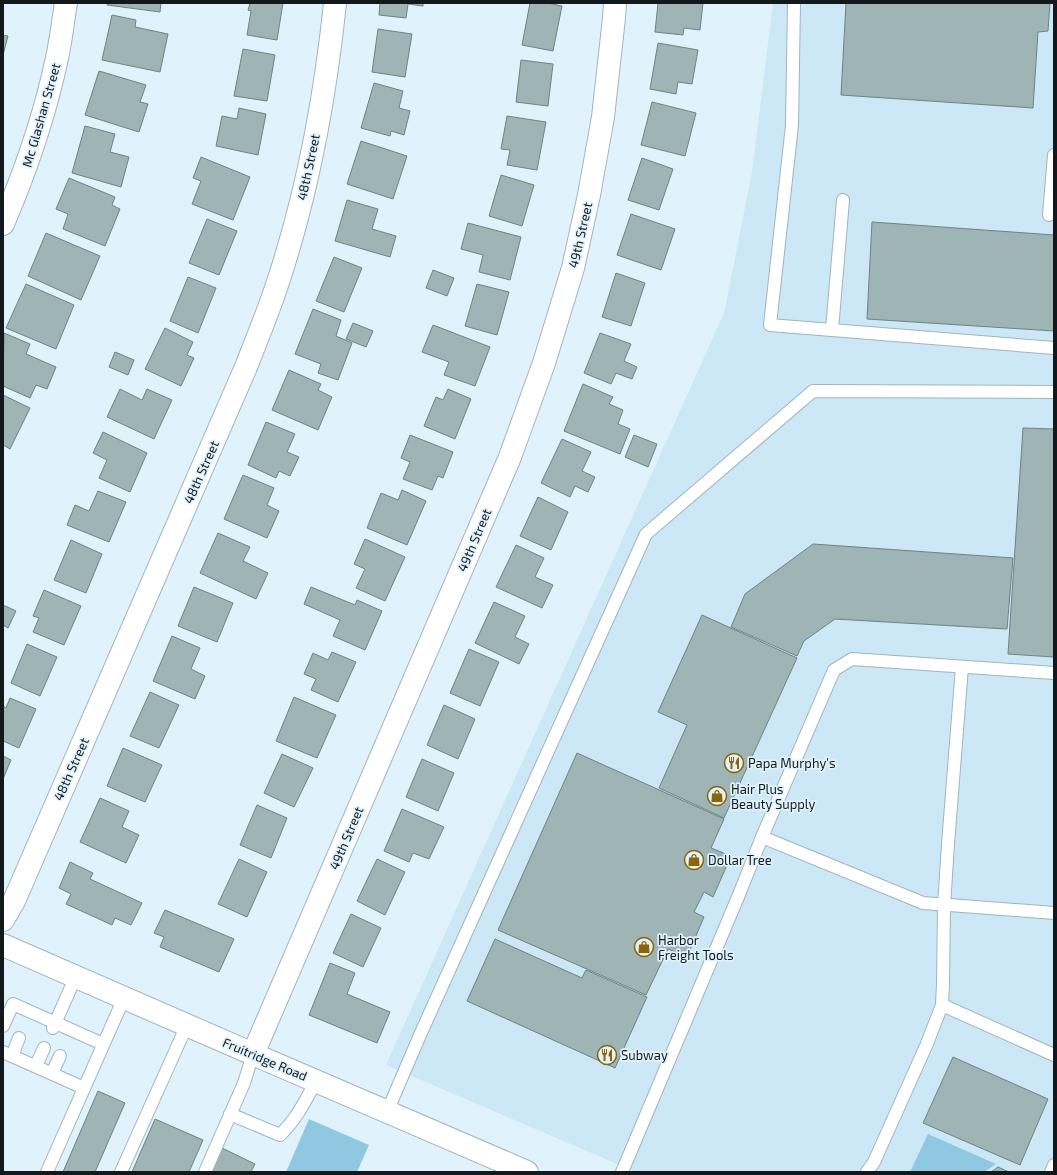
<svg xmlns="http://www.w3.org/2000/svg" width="1057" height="1175" viewBox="0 0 1057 1175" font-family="'Exo 2',sans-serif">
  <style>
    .built { fill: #cce8f6 }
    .green { fill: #90c8e2 }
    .building { fill: #9eb4b5; stroke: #6d8383 }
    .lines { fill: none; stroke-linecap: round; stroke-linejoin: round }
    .lane-casing { stroke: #a1b4bd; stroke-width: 14 }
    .street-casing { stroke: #a1b4bd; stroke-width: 24 }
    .secondary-casing { stroke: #a1b4bd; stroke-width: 24 }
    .lane { stroke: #fff; stroke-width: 12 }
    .street { stroke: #fff; stroke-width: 22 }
    .secondary { stroke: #fff; stroke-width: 22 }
    .labels { text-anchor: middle; stroke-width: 3.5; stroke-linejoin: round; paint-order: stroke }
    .street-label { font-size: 13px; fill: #12191c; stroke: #e0f3fd }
    .poi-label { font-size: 13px; fill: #12191c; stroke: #e0f3fd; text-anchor: start }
  </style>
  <rect width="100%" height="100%" fill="#e0f3fd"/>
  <path class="built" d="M 773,3 L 1054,3 L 1054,1172 L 636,1172 L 386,1065 L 724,313 L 752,172 Z"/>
  <g class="green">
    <path d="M 309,1119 L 369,1145 L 357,1172 L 286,1172 Z"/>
    <path d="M 928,1134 L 996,1164 L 984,1172 L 910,1172 Z"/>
  </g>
  <g class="building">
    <path d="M 107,3 L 161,3 L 160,12 L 107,5 Z"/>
    <path d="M 250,3 L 283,3 L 277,40 L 247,35 L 251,11 L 248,10 Z"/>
    <path d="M 380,3 L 423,3 L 423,6 L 408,4 L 406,18 L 379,15 Z"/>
    <path d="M 530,3 L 547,3 L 562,6 L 553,51 L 522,45 Z"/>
    <path d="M 658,3 L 703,3 L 700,30 L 684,28 L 683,35 L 655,32 Z"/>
    <path d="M 846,3 L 1050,3 L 1048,31 L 1038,32 L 1033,108 L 841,95 Z"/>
    <path d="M 112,15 L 136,20 L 135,27 L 168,34 L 160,72 L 102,60 Z"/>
    <path d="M 378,29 L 412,34 L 405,77 L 372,72 Z"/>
    <path d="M 3,35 L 8,36 L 3,55 Z"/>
    <path d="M 658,43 L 698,50 L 692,84 L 678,82 L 676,94 L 650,89 Z"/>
    <path d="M 243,49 L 275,55 L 267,101 L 234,96 Z"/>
    <path d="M 521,60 L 553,64 L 548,106 L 516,102 Z"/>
    <path d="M 99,71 L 146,85 L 140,102 L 148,104 L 139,132 L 85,115 Z"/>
    <path d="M 374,83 L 403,91 L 399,108 L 410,111 L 404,135 L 391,131 L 390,136 L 361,128 Z"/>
    <path d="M 652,102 L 696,113 L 685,156 L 641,145 Z"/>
    <path d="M 239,108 L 266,114 L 258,155 L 216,146 L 222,116 L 237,119 Z"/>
    <path d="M 507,116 L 546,122 L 537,170 L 507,165 L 510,150 L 501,149 Z"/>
    <path d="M 85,126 L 115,134 L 110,152 L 129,157 L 121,187 L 72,173 Z"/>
    <path d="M 361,141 L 407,156 L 393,199 L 347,184 Z"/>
    <path d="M 201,157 L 250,177 L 233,220 L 192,204 L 201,181 L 193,178 Z"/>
    <path d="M 642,158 L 673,169 L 659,210 L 628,200 Z"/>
    <path d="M 501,175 L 534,185 L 522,226 L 489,216 Z"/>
    <path d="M 69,178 L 115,197 L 112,205 L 120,209 L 105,246 L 63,229 L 68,214 L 56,209 Z"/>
    <path d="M 347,200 L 378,209 L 372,229 L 396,236 L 390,257 L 335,241 Z"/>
    <path d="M 631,214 L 675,229 L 661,270 L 617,255 Z"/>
    <path d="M 207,219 L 237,231 L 219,275 L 189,263 Z"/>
    <path d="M 872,222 L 1054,235 L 1054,331 L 867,319 Z"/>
    <path d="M 468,223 L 521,237 L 510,280 L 479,272 L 483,255 L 461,249 Z"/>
    <path d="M 46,233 L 100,256 L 81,300 L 28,276 Z"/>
    <path d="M 334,257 L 362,268 L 344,312 L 316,301 Z"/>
    <path d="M 433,270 L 454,278 L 447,296 L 426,288 Z"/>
    <path d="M 616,273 L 645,283 L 631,326 L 602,317 Z"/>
    <path d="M 188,277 L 216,288 L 198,333 L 170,321 Z"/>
    <path d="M 26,284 L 74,305 L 56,349 L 6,328 Z"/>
    <path d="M 477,284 L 509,292 L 497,335 L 465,326 Z"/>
    <path d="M 313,309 L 341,320 L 336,336 L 352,343 L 338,380 L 318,373 L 321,364 L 295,354 Z"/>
    <path d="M 353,323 L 373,331 L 366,347 L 346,339 Z"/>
    <path d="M 433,325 L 490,347 L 475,386 L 444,375 L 449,362 L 422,352 Z"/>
    <path d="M 165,328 L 193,342 L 187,355 L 194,358 L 181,386 L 145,369 Z"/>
    <path d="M 4,333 L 30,344 L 26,354 L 56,367 L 47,389 L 36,385 L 30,398 L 3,386 Z"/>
    <path d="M 600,333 L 631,344 L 624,361 L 637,367 L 632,379 L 616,373 L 611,384 L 584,373 Z"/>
    <path d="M 115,352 L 134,360 L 128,375 L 109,367 Z"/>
    <path d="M 289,370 L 321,384 L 318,390 L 332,397 L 318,430 L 272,410 Z"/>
    <path d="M 583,384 L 613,397 L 609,404 L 623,410 L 618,424 L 630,429 L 620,454 L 564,431 Z"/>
    <path d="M 120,389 L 142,400 L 147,389 L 172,400 L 154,439 L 107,417 Z"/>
    <path d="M 448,389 L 471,399 L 455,439 L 424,426 L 436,397 L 443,400 Z"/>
    <path d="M 3,395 L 30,408 L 10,449 L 3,445 Z"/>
    <path d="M 266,422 L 295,434 L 287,452 L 299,457 L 290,476 L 279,471 L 276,478 L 248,465 Z"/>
    <path d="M 1023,428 L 1054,429 L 1054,657 L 1008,654 Z"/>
    <path d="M 103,432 L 147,453 L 130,492 L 99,478 L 107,460 L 93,453 Z"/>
    <path d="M 410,435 L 453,452 L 443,478 L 438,476 L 432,490 L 403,479 L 410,462 L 401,458 Z"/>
    <path d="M 634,435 L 657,444 L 648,467 L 625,457 Z"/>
    <path d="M 562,439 L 591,452 L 582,471 L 595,477 L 588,492 L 575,486 L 570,497 L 541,483 Z"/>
    <path d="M 243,475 L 274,488 L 267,505 L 279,511 L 267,538 L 224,519 Z"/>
    <path d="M 402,490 L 426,501 L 407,545 L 367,528 L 381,493 L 398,500 Z"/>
    <path d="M 98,491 L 126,502 L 109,542 L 67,525 L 75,505 L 89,511 Z"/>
    <path d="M 538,497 L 568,512 L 551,550 L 520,536 Z"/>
    <path d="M 218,533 L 250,547 L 243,561 L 268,573 L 256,599 L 200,573 Z"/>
    <path d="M 365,539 L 405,557 L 385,601 L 356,588 L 365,569 L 354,564 Z"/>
    <path d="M 71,540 L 102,554 L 86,593 L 54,580 Z"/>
    <path d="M 813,544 L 1013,558 L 1007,629 L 835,619 L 804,641 L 797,656 L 731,627 L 745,594 Z"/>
    <path d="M 516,545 L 544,558 L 535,577 L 553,585 L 542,608 L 496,587 Z"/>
    <path d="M 194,587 L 233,603 L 217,642 L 178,626 Z"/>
    <path d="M 311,587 L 355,605 L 357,600 L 382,611 L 365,650 L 333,636 L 340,620 L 304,604 Z"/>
    <path d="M 44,590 L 81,606 L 64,645 L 33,632 L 39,618 L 33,616 Z"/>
    <path d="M 494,602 L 525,616 L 515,637 L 529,644 L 519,664 L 475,643 Z"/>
    <path d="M 3,605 L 16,611 L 8,628 L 3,625 Z"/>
    <path d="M 702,615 L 797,658 L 724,818 L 659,788 L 687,725 L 658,712 Z"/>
    <path d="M 172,636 L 200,648 L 191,669 L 205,676 L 195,699 L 153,681 Z"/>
    <path d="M 27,644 L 57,657 L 40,696 L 11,683 Z"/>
    <path d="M 469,649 L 499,662 L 480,706 L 450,693 Z"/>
    <path d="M 332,652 L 356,662 L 338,702 L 311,690 L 316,679 L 304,674 L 313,653 L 328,660 Z"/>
    <path d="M 150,692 L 179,705 L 159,748 L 130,736 Z"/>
    <path d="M 294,697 L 336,715 L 317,758 L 276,741 Z"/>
    <path d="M 10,698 L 36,709 L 19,748 L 3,741 L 3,706 L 6,708 Z"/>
    <path d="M 444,705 L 475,719 L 458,759 L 427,745 Z"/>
    <path d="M 123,748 L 162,765 L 145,802 L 107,786 Z"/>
    <path d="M 577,753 L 724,819 L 711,848 L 731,856 L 713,897 L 704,892 L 694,912 L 704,917 L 687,957 L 668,949 L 646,995 L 498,930 Z"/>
    <path d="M 282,754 L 313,768 L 294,807 L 264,793 Z"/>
    <path d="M 3,756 L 11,760 L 3,779 Z"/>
    <path d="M 422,759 L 454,773 L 438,811 L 406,797 Z"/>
    <path d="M 100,798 L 129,811 L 122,827 L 139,835 L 126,863 L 80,842 Z"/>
    <path d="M 257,805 L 287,818 L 271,858 L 240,845 Z"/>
    <path d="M 402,809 L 444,827 L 429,859 L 413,853 L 409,862 L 384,851 Z"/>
    <path d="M 239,859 L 267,872 L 247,917 L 218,904 Z"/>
    <path d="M 377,859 L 405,872 L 385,915 L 357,901 Z"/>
    <path d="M 70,862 L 93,873 L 90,879 L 142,903 L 131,925 L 115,918 L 112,925 L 66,904 L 71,894 L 59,888 Z"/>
    <path d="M 165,910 L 234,939 L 219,972 L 160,947 L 164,937 L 154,933 Z"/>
    <path d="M 351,914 L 381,928 L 363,967 L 333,953 Z"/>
    <path d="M 495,939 L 582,978 L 586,970 L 647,997 L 615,1068 L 467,1001 Z"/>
    <path d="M 330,963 L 355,973 L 347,994 L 390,1012 L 377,1043 L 309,1015 Z"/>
    <path d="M 953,1057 L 1048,1099 L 1020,1165 L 923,1123 Z"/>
    <path d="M 98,1091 L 125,1103 L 95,1172 L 63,1172 Z"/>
    <path d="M 155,1119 L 203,1140 L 189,1172 L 132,1172 Z"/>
    <path d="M 222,1148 L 255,1164 L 251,1172 L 211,1172 Z"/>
    <path d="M 998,1167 L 1009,1172 L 991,1172 Z"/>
  </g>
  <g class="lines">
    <defs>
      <g id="lane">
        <path d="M 794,3 L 792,125 L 770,325 L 1054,348"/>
        <path d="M 1049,215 L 1054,155"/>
        <path d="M 832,330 L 843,200"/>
        <path d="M 762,837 L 923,903 L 1054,913"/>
        <path d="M 942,1005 L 1054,1055"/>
        <path d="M 3,1026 L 13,1004 L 103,1044"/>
        <path d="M 53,1028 L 76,976"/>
        <path d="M 3,1052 L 84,1088"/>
        <path d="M 12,1056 L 19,1038"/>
        <path d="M 36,1066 L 44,1048"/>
        <path d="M 52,1073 L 60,1056"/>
        <path d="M 387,1112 L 420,1035 L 646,534 L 813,391 L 1054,392"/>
        <path d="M 230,1114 L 280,1135 C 296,1120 306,1100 316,1081"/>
        <path d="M 47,1172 L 124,998"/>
        <path d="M 121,1172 L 187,1025"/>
        <path d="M 205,1172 L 244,1083 L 253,1054"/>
        <path d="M 622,1172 L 738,897 L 762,837 L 834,670 L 852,659 L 1054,673"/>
        <path d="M 867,1172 L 874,1162 L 926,1046 L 942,1005 L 943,984 L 944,906 L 948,844 L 962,667"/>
        <path d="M 1051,1172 L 1054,1165"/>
      </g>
      <g id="street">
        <path d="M 3,224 C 26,170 45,115 57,58 C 61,40 63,21 66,3"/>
        <path d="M 3,920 L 14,901 L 246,367 C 256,341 267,315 276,288 C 307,196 325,100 335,3"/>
        <path d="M 253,1054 L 510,457 L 544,363 L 573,268 L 589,195 L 603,117 L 614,18 L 615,3"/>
      </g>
      <path id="secondary" d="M 3,945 L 253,1054 L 527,1172"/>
    </defs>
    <use href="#lane" class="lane-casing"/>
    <use href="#street" class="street-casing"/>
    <use href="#secondary" class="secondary-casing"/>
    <use href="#lane" class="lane"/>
    <use href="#street" class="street"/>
    <use href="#secondary" class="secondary"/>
  </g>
  <defs>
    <symbol id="restaurant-ring" viewBox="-11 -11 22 22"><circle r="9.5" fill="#e0f3fd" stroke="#8c6405" stroke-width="1.5"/><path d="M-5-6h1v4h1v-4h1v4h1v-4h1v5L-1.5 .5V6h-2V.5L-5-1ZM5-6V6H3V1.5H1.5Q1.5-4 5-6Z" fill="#8c6405"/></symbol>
    <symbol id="shop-ring" viewBox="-11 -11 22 22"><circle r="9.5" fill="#e0f3fd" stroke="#8c6405" stroke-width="1.5"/><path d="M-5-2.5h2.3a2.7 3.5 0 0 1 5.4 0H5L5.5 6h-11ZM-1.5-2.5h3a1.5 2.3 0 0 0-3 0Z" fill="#8c6405"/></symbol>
  </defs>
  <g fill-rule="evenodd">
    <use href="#restaurant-ring" x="723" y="752" width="22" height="22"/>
    <use href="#shop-ring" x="706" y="785" width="22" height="22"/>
    <use href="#shop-ring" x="683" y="849" width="22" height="22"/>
    <use href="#shop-ring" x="633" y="936" width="22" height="22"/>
    <use href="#restaurant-ring" x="596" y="1044" width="22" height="22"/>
  </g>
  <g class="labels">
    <g class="street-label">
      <text transform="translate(41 115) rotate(-74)" y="5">Mc Glashan Street</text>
      <text transform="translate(308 167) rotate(-78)" y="5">48th Street</text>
      <text transform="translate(580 235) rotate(-77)" y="5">49th Street</text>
      <text transform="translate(201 472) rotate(-66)" y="5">48th Street</text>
      <text transform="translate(474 540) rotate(-67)" y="5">49th Street</text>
      <text transform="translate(71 769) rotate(-66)" y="5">48th Street</text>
      <text transform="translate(346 838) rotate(-67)" y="5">49th Street</text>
      <text transform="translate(265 1059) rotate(23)" y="5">Fruitridge Road</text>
    </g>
    <g class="poi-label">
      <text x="748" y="768">Papa Murphy's</text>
      <text x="731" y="794">Hair Plus<tspan x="731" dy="15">Beauty Supply</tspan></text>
      <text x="708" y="865">Dollar Tree</text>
      <text x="658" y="945">Harbor<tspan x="658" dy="15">Freight Tools</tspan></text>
      <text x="621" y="1060">Subway</text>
    </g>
  </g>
  <rect width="1057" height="1175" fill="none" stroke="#12191c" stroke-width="8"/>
</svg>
